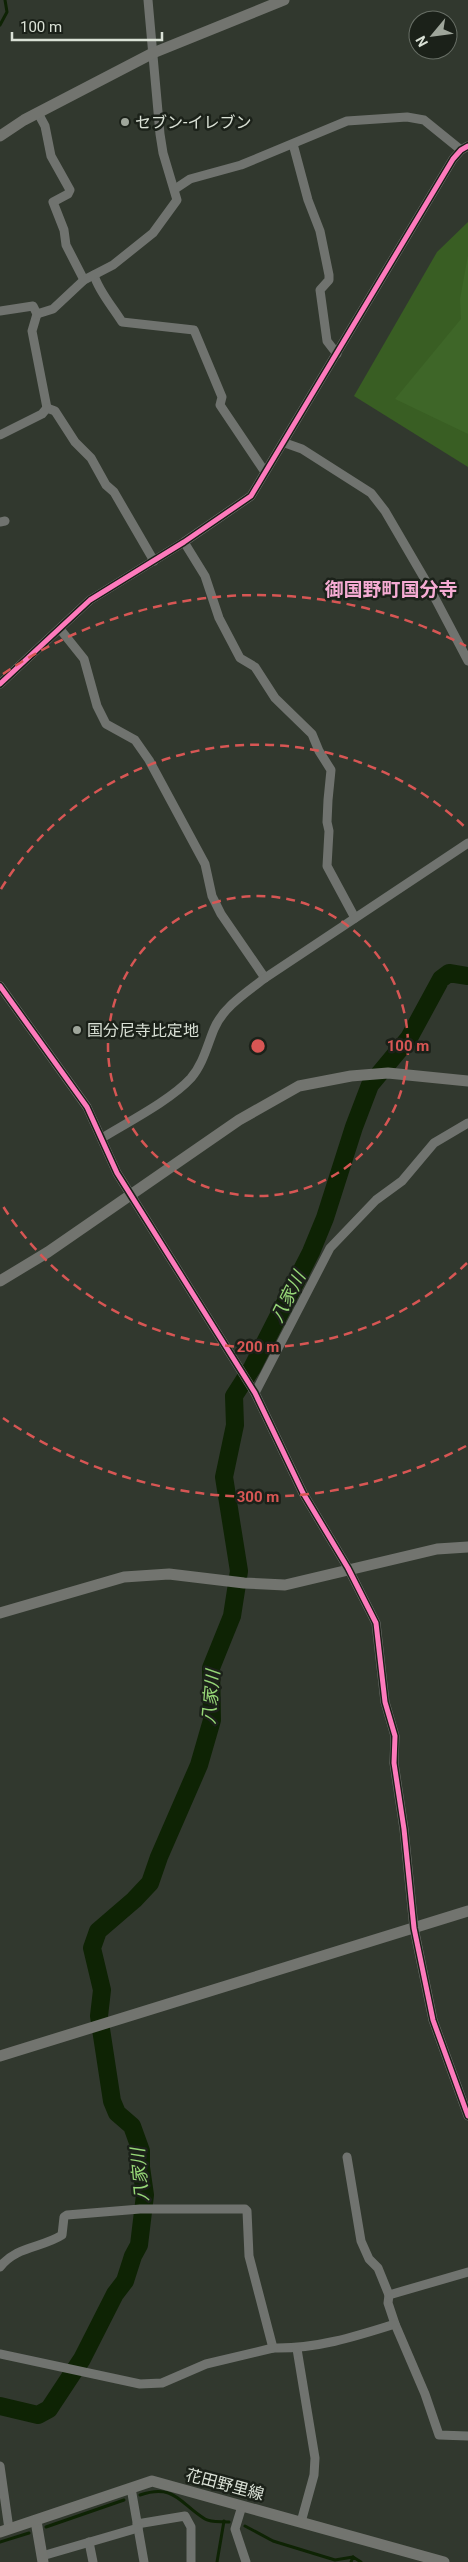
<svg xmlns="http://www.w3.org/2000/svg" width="468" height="2562" viewBox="0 0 468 2562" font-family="Roboto,'Noto Sans JP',sans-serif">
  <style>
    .green { fill: #395e23 }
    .forest { fill: #3e6628 }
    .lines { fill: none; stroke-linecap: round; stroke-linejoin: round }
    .stream { stroke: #0e2304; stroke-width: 3 }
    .river { stroke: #0e2304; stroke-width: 18 }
    .street { stroke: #70736f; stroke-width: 9 }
    .secondary { stroke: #72746f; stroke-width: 11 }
    .cycleway-casing { stroke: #1b2119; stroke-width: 8 }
    .cycleway { stroke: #fd7abc; stroke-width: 5 }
    .ring { fill: none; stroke: #d75654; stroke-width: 2.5; stroke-dasharray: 9 6 }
    .poi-dot { fill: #9fa69b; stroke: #1b2119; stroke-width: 2 }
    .labels { text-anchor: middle; stroke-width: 5; stroke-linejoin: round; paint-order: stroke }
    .poi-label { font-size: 16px; fill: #dae1d6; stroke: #1b2119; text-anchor: start }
    .street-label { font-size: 16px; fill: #dae1d6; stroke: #1b2119 }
    .water-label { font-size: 18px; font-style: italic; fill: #96d677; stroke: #1b2119 }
    .quarter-label { font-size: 19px; font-weight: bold; fill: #f5abd3; stroke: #1b2119 }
    .centre { fill: #d75654; stroke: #1b2119; stroke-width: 2.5 }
    .ring-label { font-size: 15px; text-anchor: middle; font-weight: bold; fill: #d75654; stroke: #1b2119; stroke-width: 5; stroke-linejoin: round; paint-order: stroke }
  </style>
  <rect width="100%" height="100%" fill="#31382e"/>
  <path class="green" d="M 468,222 L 468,467 L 354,396 L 437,252 Z"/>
  <path class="forest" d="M 468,255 L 468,434 L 395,399 L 461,319 L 460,299 Z"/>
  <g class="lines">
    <g class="stream">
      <path d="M 0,25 L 7,12 L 5,0"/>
      <path d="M 140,2495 C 175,2483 180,2504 205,2519 C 212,2523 221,2521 229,2522"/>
      <path d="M 245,2526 L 273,2541 L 335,2560 L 353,2557"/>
      <path d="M 46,2527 L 124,2500"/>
      <path d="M 0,2542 L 29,2533"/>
      <path d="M 217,2562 L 224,2521"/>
      <path d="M 351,2562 L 353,2557 L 361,2562"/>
    </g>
    <path class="river" d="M 0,2406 L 38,2415 L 49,2409 L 82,2359 L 115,2294 L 125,2281 L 133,2256 L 139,2245 L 145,2195 L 141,2167 L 141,2151 L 132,2126 L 117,2113 L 112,2101 L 99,2016 L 102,1990 L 92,1948 L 98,1931 L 134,1900 L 150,1883 L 159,1857 L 199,1765 L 212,1720 L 211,1668 L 232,1616 L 239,1571 L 224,1477 L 235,1425 L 234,1396 L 252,1368 L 311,1252 L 325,1218 L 354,1127 L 370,1085 L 409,1038 L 441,979 L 449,973 L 468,976"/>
    <g class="street">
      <path d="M 38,113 L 45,126 L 51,156 L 70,190 L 68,194 L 53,202 L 64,230 L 66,245 L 84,280"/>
      <path d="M 293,144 L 308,200 L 320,231 L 329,275 L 329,280 L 320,290 L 327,341 L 337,354"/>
      <path d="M 175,189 L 190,179 L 241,165 L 347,121 L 407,117 L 424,120 L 461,150"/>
      <path d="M 94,275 C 99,292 113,307 122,322 L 194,330 L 222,397 L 220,405 L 265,472"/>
      <path d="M 0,311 L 33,306 L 37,314 L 32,331 L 47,408"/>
      <path d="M 37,314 L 53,309 L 84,280 L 113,265 L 153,233 L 177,200 L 163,153 L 160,134 L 148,0"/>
      <path d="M 47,408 L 55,411 L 75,442 L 91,458 L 106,485 L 114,492 L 154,561"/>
      <path d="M 0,435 L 42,414 L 47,408"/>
      <path d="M 285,443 L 302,449 L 371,493 L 385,511 L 427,583 L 468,661"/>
      <path d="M 0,522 L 5,521"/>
      <path d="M 184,542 L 205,576 L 219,618 L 240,658 L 255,667 L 275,698 L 312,734 L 319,751 L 331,770 L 328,800 L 327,822 L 329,831 L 327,866 L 355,918"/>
      <path d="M 60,629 L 84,659 L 97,706 L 106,724 L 135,740 L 149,760 L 205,864 L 212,896 L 221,914 L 265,978"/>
      <path d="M 0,684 L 90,600 L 184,542 L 251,496 L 453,159 L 461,150 L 468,146"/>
      <path d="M 0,986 L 87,1107 L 117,1173 L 255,1393 L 303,1493 L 348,1568 L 376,1623 L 385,1702 L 395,1736 L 394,1763 L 404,1829 L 414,1928 L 433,2020 L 468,2116"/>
      <path d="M 102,1138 C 128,1122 171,1100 191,1078 C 203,1064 207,1046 214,1029 C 223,1007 247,992 265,978 L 468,843"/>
      <path d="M 255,1393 L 330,1248 L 376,1200 L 402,1181 L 434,1143 L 468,1123"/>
      <path d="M 347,2157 L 361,2241 L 369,2259 L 378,2268 L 389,2295 L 388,2303 L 395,2324 L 425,2394 L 439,2435 L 468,2436"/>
      <path d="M 0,2267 C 16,2246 42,2248 62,2235 L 64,2217 L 67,2215 L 140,2209 L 245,2209 L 247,2211 L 249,2256 L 273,2348 C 316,2349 354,2337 395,2324"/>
      <path d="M 389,2295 L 468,2272"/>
      <path d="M 297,2349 L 315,2458 L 314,2475 L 301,2522"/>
      <path d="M 0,2354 L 140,2384 L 162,2383 L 206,2364 L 273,2348"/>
      <path d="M 0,2466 L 9,2529"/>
      <path d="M 131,2488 L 144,2562"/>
      <path d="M 242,2506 L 235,2529 L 246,2562"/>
      <path d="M 137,2524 L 185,2516 L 191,2527 L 191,2562"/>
      <path d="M 89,2542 L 93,2562"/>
      <path d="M 42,2556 L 138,2528"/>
    </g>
    <g class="secondary">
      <path d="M 0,136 L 24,120 L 153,53 L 284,0"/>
      <path d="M 0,1281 L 48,1252 L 239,1120 L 299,1086 L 351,1076 L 388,1073 L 468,1081"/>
      <path d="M 0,1613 L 124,1577 L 169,1574 L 244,1583 L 285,1585 L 437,1549 L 468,1547"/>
      <path d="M 0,2056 L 468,1911"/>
      <path d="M 36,2521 L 43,2562"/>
      <path d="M 0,2532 L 152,2481 L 444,2562"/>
    </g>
    <defs>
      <g id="cycleway">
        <path d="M 0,684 L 90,600 L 184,542 L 251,496 L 453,159 L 461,150 L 468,146"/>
        <path d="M 0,986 L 87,1107 L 117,1173 L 255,1393 L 303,1493 L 348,1568 L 376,1623 L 385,1702 L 395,1736 L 394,1763 L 404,1829 L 414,1928 L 433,2020 L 468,2116"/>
      </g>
    </defs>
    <use href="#cycleway" class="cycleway-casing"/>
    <use href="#cycleway" class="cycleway"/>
  </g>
  <g class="ring">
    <circle cx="258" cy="1046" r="150"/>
    <path d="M467 1263A301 301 0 0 1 1 1203M1 889A301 301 0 0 1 467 829"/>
    <path d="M466 1446A451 451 0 0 1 3 1418M3 674A451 451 0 0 1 466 646"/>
  </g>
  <g class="poi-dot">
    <circle cx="125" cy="122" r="5"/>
    <circle cx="77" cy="1030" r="5"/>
  </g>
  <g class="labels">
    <g class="poi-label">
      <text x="135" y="128">セブン-イレブン</text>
      <text x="87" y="1036">国分尼寺比定地</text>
    </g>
    <g class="street-label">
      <text transform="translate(225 2484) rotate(15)" y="6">花田野里線</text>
    </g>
    <g class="water-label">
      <text transform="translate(288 1297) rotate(-63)" y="6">八家川</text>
      <text transform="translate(211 1697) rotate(-85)" y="6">八家川</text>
      <text transform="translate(140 2175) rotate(-95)" y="6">八家川</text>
    </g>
    <g class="quarter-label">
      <text x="391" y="596">御国野町国分寺</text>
    </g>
  </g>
  <circle cx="258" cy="1046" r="8" class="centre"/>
  <g class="ring-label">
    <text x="408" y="1051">100 m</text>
    <text x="258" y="1352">200 m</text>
    <text x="258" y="1502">300 m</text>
  </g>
  <g transform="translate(433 35) rotate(241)"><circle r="24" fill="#1b2119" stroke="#676e65"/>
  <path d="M0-4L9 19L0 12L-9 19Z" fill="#9fa69b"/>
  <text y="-8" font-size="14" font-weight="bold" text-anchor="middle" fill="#dae1d6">N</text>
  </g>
  <path d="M12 32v8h150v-8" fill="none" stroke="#dae1d6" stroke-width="2.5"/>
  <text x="20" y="32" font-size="15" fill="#dae1d6" stroke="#1b2119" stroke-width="4" paint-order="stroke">100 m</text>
</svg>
